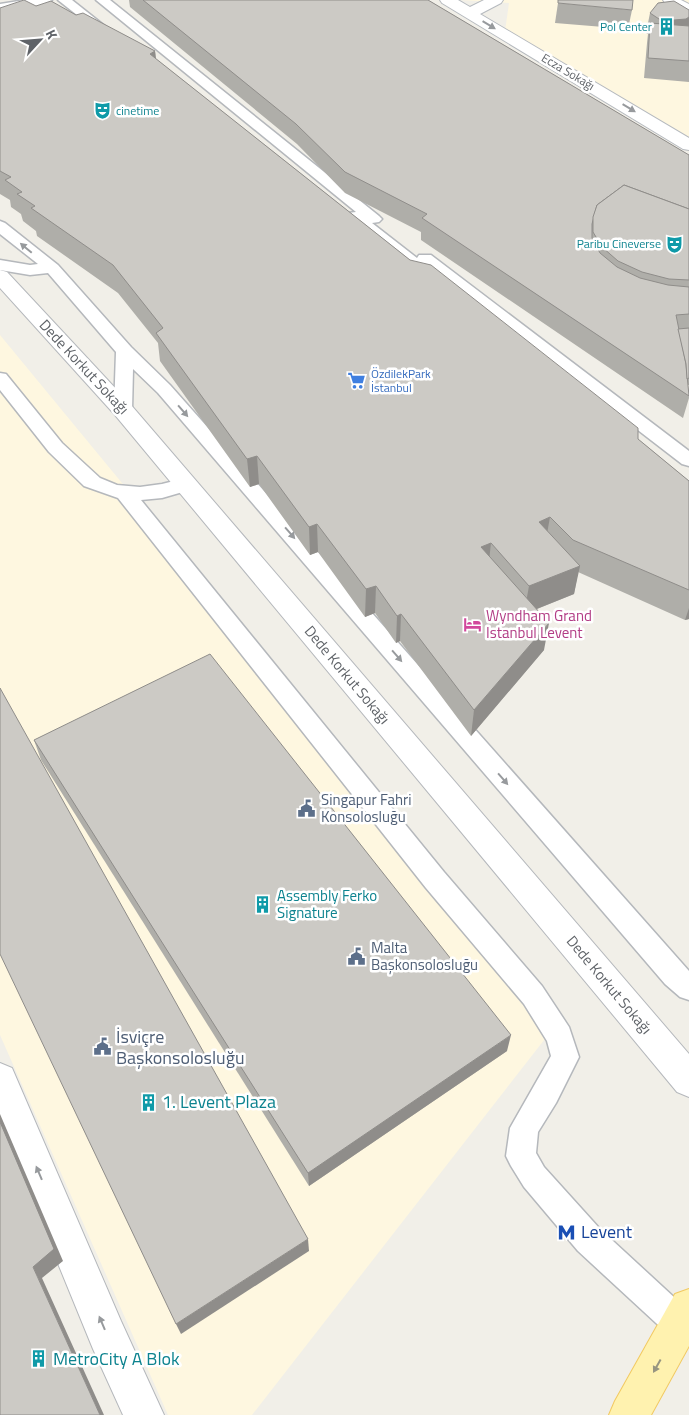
<svg xmlns="http://www.w3.org/2000/svg" width="689" height="1415" viewBox="0 0 689 1415" font-family="'Titillium Web',sans-serif">
  <style>
    .commercial { fill: #fef7e0 }
    .lines { fill: none; stroke-linecap: round; stroke-linejoin: round }
    .lane-casing { stroke: #b5b8bc; stroke-width: 3 }
    .street-casing { stroke: #b5b8bc; stroke-width: 2 }
    .secondary-casing { stroke: #b6babf; stroke-width: 2 }
    .primary-casing { stroke: #f2c960; stroke-width: 2 }
    .lane { fill: #fff; fill-rule: evenodd }
    .street { fill: #fff; fill-rule: evenodd }
    .secondary { fill: #fff; fill-rule: evenodd }
    .primary { fill: #fff2af; fill-rule: evenodd }
    .wall { fill: #afaea9 }
    .shaded-wall { fill: #8f8d8a }
    .building { fill: #cccac5; stroke: #8f8d8a }
    .oneway { fill: #979a9d }
    .oneway2 { fill: #979581 }
    .labels { text-anchor: middle; stroke-width: 5; stroke-linejoin: round; paint-order: stroke }
    .far-culture-label { font-size: 12px; fill: #0d838f; stroke: #fff; text-anchor: end }
    .far-street-label { font-size: 12px; fill: #5f6368; stroke: #fff }
    .far-shop-label { font-size: 12px; fill: #366cbe; stroke: #fff; text-anchor: start }
    .street-label { font-size: 15px; fill: #5f6368; stroke: #fff }
    .hotel-label { font-size: 15px; fill: #b23c85; stroke: #fff; text-anchor: start }
    .service-label { font-size: 15px; fill: #4e5e75; stroke: #fff; text-anchor: start }
    .culture-label { font-size: 15px; fill: #0d838f; stroke: #fff; text-anchor: start }
    .near-service-label { font-size: 18px; fill: #4e5e75; stroke: #fff; text-anchor: start }
    .near-culture-label { font-size: 18px; fill: #0d838f; stroke: #fff; text-anchor: start }
    .near-transit-label { font-size: 18px; fill: #164399; stroke: #fff; text-anchor: start }
  </style>
  <rect width="100%" height="100%" fill="#f1efe8"/>
  <g class="commercial">
    <path d="M 461,0 L 689,0 L 689,139 L 505,31 L 509,3 Z"/>
    <path d="M 0,335 L 562,1017 L 252,1415 L 168,1415 L 0,1035 Z"/>
  </g>
  <g class="lines">
    <defs>
      <g id="lane">
        <path d="M 25,0 L 52,0 L 46,4 L 0,12 L 0,4 Z"/>
        <path d="M 58,0 L 72,0 L 111,31 L 109,34 L 101,34 Z"/>
        <path d="M 96,0 L 110,0 L 379,216 L 382,219 L 379,222 L 372,223 L 417,258 L 419,255 L 431,255 L 689,451 L 689,466 L 682,464 L 442,279 L 440,282 L 428,282 L 348,219 L 345,216 L 348,213 L 356,212 Z"/>
        <path d="M 0,221 L 5,223 L 58,265 L 131,347 L 170,385 L 689,971 L 689,1000 L 680,997 L 665,984 L 158,393 L 133,369 L 132,410 L 129,414 L 123,416 L 117,414 L 114,410 L 116,352 L 48,273 L 30,275 L 0,270 L 0,260 L 30,265 L 38,264 L 0,234 Z"/>
        <path d="M 0,373 L 6,374 L 62,443 L 100,478 L 117,485 L 140,487 L 162,484 L 186,478 L 193,479 L 196,484 L 193,489 L 162,498 L 141,500 L 444,872 L 542,986 L 569,1027 L 579,1057 L 556,1103 L 538,1132 L 536,1153 L 544,1167 L 600,1229 L 689,1311 L 689,1336 L 680,1340 L 669,1335 L 578,1251 L 524,1187 L 511,1166 L 506,1156 L 510,1128 L 551,1056 L 547,1041 L 524,1004 L 426,888 L 118,498 L 84,486 L 49,452 L 0,390 Z"/>
      </g>
      <g id="street">
        <path d="M 663,0 L 681,0 L 689,4 L 689,15 L 665,3 Z"/>
        <path d="M 0,270 L 7,272 L 131,405 L 689,1054 L 689,1097 L 677,1092 L 115,415 L 0,288 Z"/>
        <path d="M 0,1063 L 12,1068 L 121,1321 L 164,1415 L 123,1415 L 93,1349 L 0,1122 Z"/>
      </g>
      <path id="secondary" d="M 440,0 L 458,0 L 470,7 L 484,0 L 503,0 L 501,3 L 480,14 L 689,138 L 689,150 L 683,149 L 442,3 Z"/>
      <path id="primary" d="M 689,1289 L 689,1346 L 651,1415 L 609,1415 L 615,1401 L 675,1294 Z"/>
    </defs>
    <use href="#lane" class="lane-casing"/>
    <use href="#street" class="street-casing"/>
    <use href="#secondary" class="secondary-casing"/>
    <use href="#primary" class="primary-casing"/>
    <use href="#lane" class="lane"/>
    <use href="#street" class="street"/>
    <use href="#secondary" class="secondary"/>
    <use href="#primary" class="primary"/>
  </g>
  <g class="wall">
    <path d="M 129,0 L 428,0 L 689,155 L 689,385 L 688,385 L 689,398 L 683,418 L 421,240 L 421,232 L 345,193 L 297,144 L 130,7 Z"/>
    <path d="M 558,3 L 632,10 L 628,29 L 555,23 Z"/>
    <path d="M 36,6 L 76,15 L 155,51 L 156,59 L 410,260 L 638,439 L 689,481 L 689,619 L 685,620 L 578,572 L 574,594 L 537,609 L 544,650 L 471,736 L 400,641 L 396,643 L 375,613 L 365,617 L 318,552 L 310,555 L 259,484 L 250,487 L 160,361 L 158,343 L 118,293 L 37,236 L 36,231 L 23,221 L 21,214 L 11,207 L 10,200 L 0,194 L 0,8 Z"/>
    <path d="M 689,10 L 689,82 L 644,78 L 647,43 L 648,34 L 646,33 L 650,13 Z"/>
    <path d="M 34,740 L 507,1051 L 309,1186 L 41,760 Z"/>
  </g>
  <g class="shaded-wall">
    <path d="M 689,17 L 689,34 L 658,41 L 662,21 Z"/>
    <path d="M 155,51 L 158,77 L 150,54 Z"/>
    <path d="M 257,456 L 259,484 L 250,487 L 247,459 Z"/>
    <path d="M 550,517 L 545,545 L 539,522 Z"/>
    <path d="M 317,524 L 318,552 L 310,555 L 309,527 Z"/>
    <path d="M 491,543 L 488,570 L 481,547 Z"/>
    <path d="M 580,566 L 574,594 L 524,614 L 529,586 Z"/>
    <path d="M 376,586 L 375,613 L 365,617 L 366,589 Z"/>
    <path d="M 689,608 L 689,619 L 685,620 Z"/>
    <path d="M 401,614 L 400,641 L 396,643 L 397,616 Z"/>
    <path d="M 549,623 L 544,650 L 471,736 L 474,710 Z"/>
    <path d="M 511,1035 L 507,1051 L 309,1186 L 308,1173 Z"/>
    <path d="M 0,1114 L 63,1261 L 42,1278 L 104,1415 L 100,1415 L 33,1267 L 0,1122 Z"/>
    <path d="M 308,1239 L 309,1251 L 181,1334 L 176,1324 Z"/>
  </g>
  <g class="building">
    <path d="M 24,0 L 36,6 L 51,1 L 76,15 L 83,13 L 155,51 L 150,54 L 410,260 L 431,265 L 638,428 L 638,439 L 689,481 L 689,590 L 573,540 L 550,517 L 539,522 L 580,566 L 529,586 L 491,543 L 481,547 L 549,623 L 474,710 L 401,614 L 397,616 L 376,586 L 366,589 L 317,524 L 309,527 L 257,456 L 247,459 L 156,333 L 163,328 L 113,265 L 31,208 L 35,206 L 17,194 L 22,192 L 5,180 L 11,177 L 0,171 L 0,8 Z"/>
    <path d="M 143,0 L 428,0 L 689,155 L 689,209 L 624,185 L 597,205 L 592,224 L 592,238 L 600,253 L 617,267 L 640,278 L 668,285 L 689,287 L 689,314 L 676,315 L 686,364 L 689,396 L 422,218 L 427,214 L 345,172 L 296,124 Z"/>
    <path d="M 558,0 L 633,0 L 632,10 L 558,3 Z"/>
    <path d="M 674,1 L 689,10 L 689,17 L 686,19 L 662,21 L 650,13 L 658,3 Z"/>
    <path d="M 650,23 L 689,26 L 689,61 L 648,58 Z"/>
    <path d="M 624,185 L 689,209 L 689,280 L 669,279 L 642,272 L 618,261 L 602,247 L 593,232 L 593,217 L 597,205 Z"/>
    <path d="M 689,328 L 689,378 L 687,379 L 686,364 L 678,329 Z"/>
    <path d="M 210,654 L 511,1035 L 308,1173 L 34,740 Z"/>
    <path d="M 0,688 L 308,1239 L 176,1324 L 0,954 Z"/>
    <path d="M 0,1122 L 54,1249 L 33,1267 L 100,1415 L 0,1415 Z"/>
  </g>
  <defs><path id="oneway-solid" d="M-6-.8H1V-3.2L6.5 0L1 3.2V.8H-6Z" transform="scale(1.25)"/></defs>
  <g class="oneway">
    <use href="#oneway-solid" transform="translate(489 25) rotate(31)"/>
    <use href="#oneway-solid" transform="translate(629 108) rotate(31)"/>
    <use href="#oneway-solid" transform="translate(26 248) rotate(-140)"/>
    <use href="#oneway-solid" transform="translate(183 411) rotate(49)"/>
    <use href="#oneway-solid" transform="translate(290 533) rotate(49)"/>
    <use href="#oneway-solid" transform="translate(397 656) rotate(49)"/>
    <use href="#oneway-solid" transform="translate(503 779) rotate(49)"/>
    <use href="#oneway-solid" transform="translate(39 1173) rotate(-113)"/>
    <use href="#oneway-solid" transform="translate(102 1323) rotate(-113)"/>
  </g>
  <use class="oneway2" href="#oneway-solid" transform="translate(657 1366) rotate(119)"/>
  <defs>
    <symbol id="building-bare" viewBox="-9 -9 18 18"><path d="M-4-6H4V6H1V3H-1V6H-4ZM-2.5-4.3h1.7v1.8h-1.7ZM.8-4.3h1.7v1.8H.8ZM-2.5-1h1.7V.8h-1.7ZM.8-1h1.7V.8H.8Z" fill="#0f9aa8" stroke="#fff" stroke-width="2.5" paint-order="stroke"/></symbol>
    <symbol id="theatre-bare" viewBox="-9 -9 18 18"><path d="M-5-5.5Q0-4 5-5.5V0Q5 5 0 6Q-5 5-5 0ZM-3.3-2.5H-1v1.5H-3.3ZM1-2.5H3.3v1.5H1ZM-2.8 1Q0 5.5 2.8 1Z" fill="#0f9aa8" stroke="#fff" stroke-width="2.5" paint-order="stroke"/></symbol>
    <symbol id="supermarket-bare" viewBox="-9 -9 18 18"><path d="M-6-5.5h2.5l.6 2H6L4.5 2H-2.5L-4.4-4H-6ZM-1.5 3.2a1.3 1.3 0 1 0 .1 0ZM3 3.2a1.3 1.3 0 1 0 .1 0Z" fill="#3f7fe0" stroke="#fff" stroke-width="2.5" paint-order="stroke"/></symbol>
    <symbol id="hotel-bare" viewBox="-9 -9 18 18"><path d="M-6-4.5h1.5V1H6V5H4.5V3h-9V5H-6ZM-4 0a1.8 1.8 0 1 1 3.6 0ZM.5 0V-2.5h3Q6-2.5 6 0Z" fill="#d1479c" stroke="#fff" stroke-width="2.5" paint-order="stroke"/></symbol>
    <symbol id="civic-bare" viewBox="-9 -9 18 18"><path d="M-.6-6.5H3V-4.5H.6V-3L4-1V1h2V6H-6V1h2V-1L-.6-3ZM-1.2 2.5V6h2.4V2.5Z" fill="#5c6f8a" stroke="#fff" stroke-width="2.5" paint-order="stroke"/></symbol>
    <symbol id="metro-bare" viewBox="-9 -9 18 18"><path d="M-5.5 5V-5H-3L0 0L3-5H5.5V5H3V-.5L0 4L-3-.5V5Z" fill="#1a4fb4" stroke="#fff" stroke-width="2.5" paint-order="stroke"/></symbol>
  </defs>
  <g fill-rule="evenodd">
    <use href="#building-bare" x="654" y="14" width="25" height="25"/>
    <use href="#theatre-bare" x="90" y="98" width="25" height="25"/>
    <use href="#theatre-bare" x="662" y="232" width="25" height="25"/>
    <use href="#supermarket-bare" x="344" y="368" width="25" height="25"/>
    <use href="#hotel-bare" x="460" y="612" width="25" height="25"/>
    <use href="#civic-bare" x="294" y="796" width="25" height="25"/>
    <use href="#building-bare" x="250" y="892" width="25" height="25"/>
    <use href="#civic-bare" x="344" y="944" width="25" height="25"/>
    <use href="#civic-bare" x="90" y="1034" width="25" height="25"/>
    <use href="#building-bare" x="136" y="1090" width="25" height="25"/>
    <use href="#metro-bare" x="554" y="1220" width="25" height="25"/>
    <use href="#building-bare" x="26" y="1346" width="25" height="25"/>
  </g>
  <g class="labels">
    <g class="far-culture-label">
      <text x="652" y="31">Pol Center</text>
      <text x="116" y="115" text-anchor="start">cinetime</text>
      <text x="661" y="248">Paribu Cineverse</text>
    </g>
    <g class="far-street-label">
      <text transform="translate(568 72) rotate(31)" y="4">Ecza Sokağı</text>
    </g>
    <g class="far-shop-label">
      <text x="371" y="378">ÖzdilekPark<tspan x="371" dy="14">İstanbul</tspan></text>
    </g>
    <g class="street-label">
      <text transform="translate(84 367) rotate(47)" y="5">Dede Korkut Sokağı</text>
      <text transform="translate(347 675) rotate(50)" y="5">Dede Korkut Sokağı</text>
      <text transform="translate(609 985) rotate(50)" y="5">Dede Korkut Sokağı</text>
    </g>
    <g class="hotel-label">
      <text x="486" y="621">Wyndham Grand<tspan x="486" dy="17">Istanbul Levent</tspan></text>
    </g>
    <g class="service-label">
      <text x="321" y="805">Singapur Fahri<tspan x="321" dy="17">Konsolosluğu</tspan></text>
      <text x="371" y="953">Malta<tspan x="371" dy="17">Başkonsolosluğu</tspan></text>
    </g>
    <g class="culture-label">
      <text x="277" y="901">Assembly Ferko<tspan x="277" dy="17">Signature</tspan></text>
    </g>
    <g class="near-service-label">
      <text x="116" y="1043">İsviçre<tspan x="116" dy="21">Başkonsolosluğu</tspan></text>
    </g>
    <g class="near-culture-label">
      <text x="162" y="1108">1. Levent Plaza</text>
      <text x="53" y="1365">MetroCity A Blok</text>
    </g>
    <g class="near-transit-label">
      <text x="581" y="1238">Levent</text>
    </g>
  </g>
  <g transform="translate(40 40) rotate(64)" stroke="#ffffff" stroke-width="4" paint-order="stroke">
  <path d="M0-4L9 19L0 12L-9 19Z" fill="#5f6368"/>
  <text y="-8" font-size="14" font-weight="bold" text-anchor="middle" fill="#5f6368">K</text>
  </g>
</svg>
